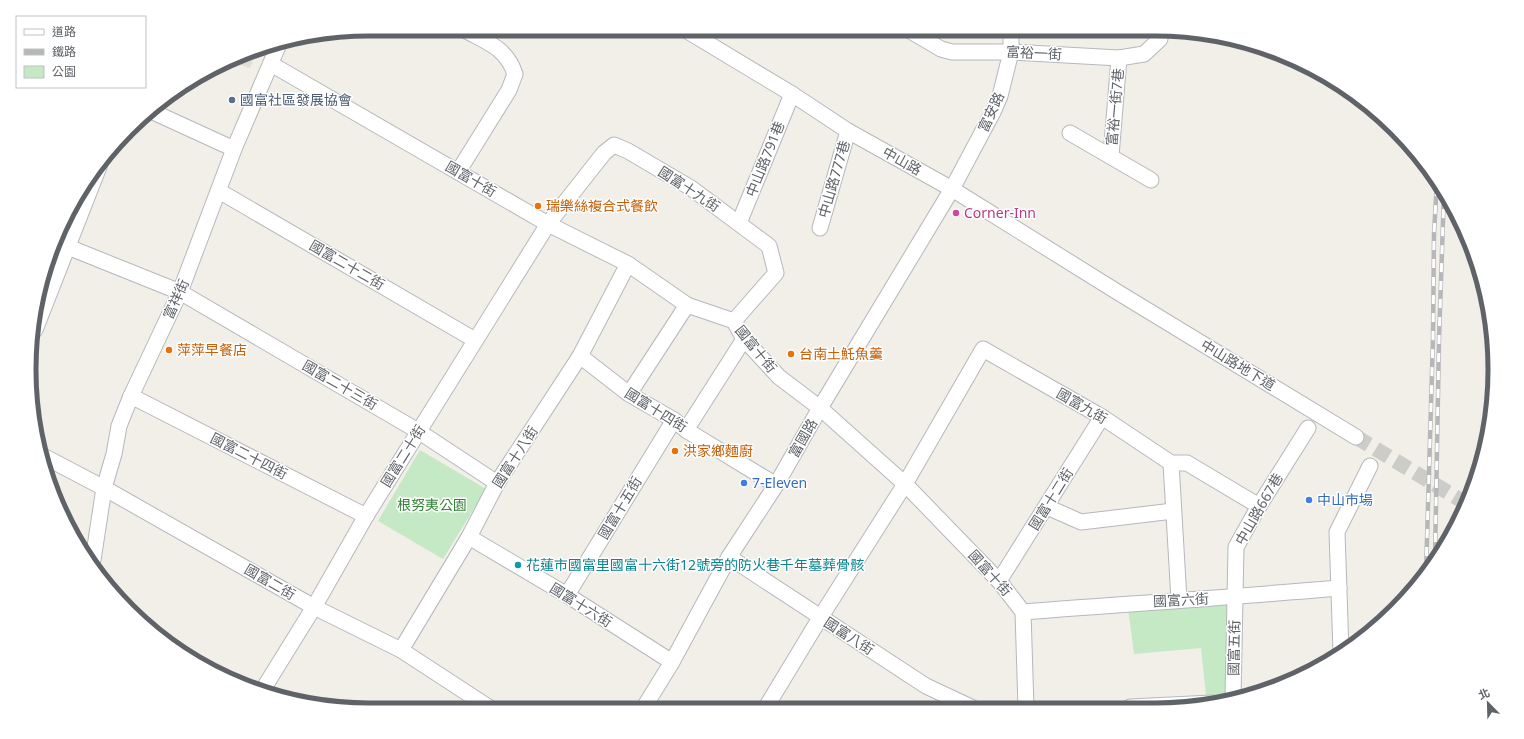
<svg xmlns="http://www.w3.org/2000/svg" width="1524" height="739" viewBox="0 0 1524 739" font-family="'Noto Sans','Noto Sans TC',sans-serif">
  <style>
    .commercial { fill: #fef7e0 }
    .education { fill: #e1ded6 }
    .green { fill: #c5e8c5 }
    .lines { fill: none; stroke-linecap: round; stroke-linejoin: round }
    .minor-tunnel { stroke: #ccccc8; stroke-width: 15; stroke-dasharray: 15 8; stroke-linecap: butt }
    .minor-casing { stroke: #b5b8bc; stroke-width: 17 }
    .minor { stroke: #fff; stroke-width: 15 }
    .rail-casing { stroke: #b6b7b8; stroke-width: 4.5 }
    .rail { stroke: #fff; stroke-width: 3; stroke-dasharray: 9; stroke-linecap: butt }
    .service-dot { fill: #5c6f8a; stroke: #fff; stroke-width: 1.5 }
    .food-dot { fill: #e8710a; stroke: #fff; stroke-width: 1.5 }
    .hotel-dot { fill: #d1479c; stroke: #fff; stroke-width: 1.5 }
    .shop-dot { fill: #3f7fe0; stroke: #fff; stroke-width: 1.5 }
    .culture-dot { fill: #0f9aa8; stroke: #fff; stroke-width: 1.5 }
    .labels { text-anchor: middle; stroke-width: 3; stroke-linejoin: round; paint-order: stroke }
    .street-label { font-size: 14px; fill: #5f6368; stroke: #fff }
    .service-label { font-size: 14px; fill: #4e5e75; stroke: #fff; text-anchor: start }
    .food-label { font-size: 14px; fill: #c56008; stroke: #fff; text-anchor: start }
    .hotel-label { font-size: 14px; fill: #b23c85; stroke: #fff; text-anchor: start }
    .shop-label { font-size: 14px; fill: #366cbe; stroke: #fff; text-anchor: start }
    .park-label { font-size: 14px; fill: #348238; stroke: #fff }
    .culture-label { font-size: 14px; fill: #0d838f; stroke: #fff; text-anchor: start }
    .rim { fill: none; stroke: #5f6368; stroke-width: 5 }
  </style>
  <rect width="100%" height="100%" fill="#f1efe8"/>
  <path class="commercial" d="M 1173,31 L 1221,36 L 1238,41 L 1178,40 L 1173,35 Z"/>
  <path class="education" d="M 258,48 L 250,68 L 232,62 Z"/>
  <g class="green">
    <path d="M 420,450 L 486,489 L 443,559 L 378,521 Z"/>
    <path d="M 1232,601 L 1234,694 L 1206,696 L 1201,648 L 1134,654 L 1128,608 Z"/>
  </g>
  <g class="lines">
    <path class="minor-tunnel" d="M 1356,437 L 1467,504"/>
    <defs>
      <g id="minor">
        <path d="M 684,29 L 792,94 L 848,131 L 952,189 L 1119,293 L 1356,437"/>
        <path d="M 907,29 L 941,49 L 952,52 L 1011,52 L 1119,58 L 1144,54 L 1160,39 L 1160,30"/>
        <path d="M 271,64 L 548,224 L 628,264 L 687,305 L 734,321 L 744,339 L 779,377 L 820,408 L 905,484 L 999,581 L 1023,612 L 1026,708"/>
        <path d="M 151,111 L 234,149"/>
        <path d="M 1070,133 L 1151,180"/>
        <path d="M 1111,156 L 1119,58"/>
        <path d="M 458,172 L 509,90 L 515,74 C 506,47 486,42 463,29"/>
        <path d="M 219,191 L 475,340"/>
        <path d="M 739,223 L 792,94"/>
        <path d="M 820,228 L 848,131"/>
        <path d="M 68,247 L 180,292 L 418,431 L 497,483"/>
        <path d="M 35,330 L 99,167"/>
        <path d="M 580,356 L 629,394 L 674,420 L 686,430 L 776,485"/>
        <path d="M 629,394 L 687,305"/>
        <path d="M 131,396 L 366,516"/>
        <path d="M 686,430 L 744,339"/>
        <path d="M 45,457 L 104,488 L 314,607 L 401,650 L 493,710"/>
        <path d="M 1171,463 L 1179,600"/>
        <path d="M 1047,507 L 1081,522 L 1173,511"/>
        <path d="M 469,537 L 567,595 L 672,662"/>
        <path d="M 729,557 L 926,686 L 973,708"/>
        <path d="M 93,560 L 104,488 L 114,454 L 119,426 L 131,396 L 180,292 L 234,149 L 279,44"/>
        <path d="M 999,581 L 1102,417"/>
        <path d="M 567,595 L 674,420"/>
        <path d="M 1023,612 C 1128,604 1234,597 1339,588"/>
        <path d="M 401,650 L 469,537 L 497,483 L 580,356 L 628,264"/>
        <path d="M 1341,652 L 1337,532 L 1370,466"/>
        <path d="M 262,691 L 314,607 L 366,516 L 548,224 L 604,153 L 614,145 L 628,151 L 691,188 L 769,246 L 776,273 L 734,321"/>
        <path d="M 1233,698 L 1236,547 L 1259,506 L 1308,428"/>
        <path d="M 1130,707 L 1212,703"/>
        <path d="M 643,709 L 672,662 L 729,557 L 776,485 L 820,408 L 952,189 L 993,112 L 1000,96 L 1011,52 L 1011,29"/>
        <path d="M 765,709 L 820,618 L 905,484 L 983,349 L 1102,417 L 1171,463 L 1187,463 L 1259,506"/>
      </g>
    </defs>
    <use href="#minor" class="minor-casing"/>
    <use href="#minor" class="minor"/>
    <defs>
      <g id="rail">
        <path d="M 1435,560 L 1439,340 L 1444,192"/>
        <path d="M 1426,574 L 1433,338 L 1434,234 L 1437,180"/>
      </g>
    </defs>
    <use href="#rail" class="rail-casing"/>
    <use href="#rail" class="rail"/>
  </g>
  <circle class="service-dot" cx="232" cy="100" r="4"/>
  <g class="food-dot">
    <circle cx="538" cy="206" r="4"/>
    <circle cx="169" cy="350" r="4"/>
    <circle cx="791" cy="354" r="4"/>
    <circle cx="675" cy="451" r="4"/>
  </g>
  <circle class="hotel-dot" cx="956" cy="213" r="4"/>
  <g class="shop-dot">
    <circle cx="744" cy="483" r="4"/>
    <circle cx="1309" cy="500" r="4"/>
  </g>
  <circle class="culture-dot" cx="518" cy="565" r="4"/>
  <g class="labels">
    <g class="street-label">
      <text transform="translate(1034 53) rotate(3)" y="5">富裕一街</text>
      <text transform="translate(1115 107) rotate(-85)" y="5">富裕一街7巷</text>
      <text transform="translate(991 112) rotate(-65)" y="5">富安路</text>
      <text transform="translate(765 159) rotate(-68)" y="5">中山路791巷</text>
      <text transform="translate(902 161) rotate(29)" y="5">中山路</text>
      <text transform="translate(471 179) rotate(30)" y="5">國富十街</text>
      <text transform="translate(834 179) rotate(-74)" y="5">中山路777巷</text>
      <text transform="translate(689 189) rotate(33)" y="5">國富十九街</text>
      <text transform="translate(347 265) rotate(30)" y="5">國富二十二街</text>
      <text transform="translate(176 299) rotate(-66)" y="5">富祥街</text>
      <text transform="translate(756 349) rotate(51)" y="5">國富十街</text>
      <text transform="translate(1238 365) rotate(31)" y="5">中山路地下道</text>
      <text transform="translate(340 385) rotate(30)" y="5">國富二十三街</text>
      <text transform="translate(1082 406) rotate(30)" y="5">國富九街</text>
      <text transform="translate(656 410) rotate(32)" y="5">國富十四街</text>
      <text transform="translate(803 438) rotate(-60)" y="5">富國路</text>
      <text transform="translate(249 456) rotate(27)" y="5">國富二十四街</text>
      <text transform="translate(403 456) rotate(-58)" y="5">國富二十街</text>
      <text transform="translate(515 457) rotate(-57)" y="5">國富十八街</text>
      <text transform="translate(1051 499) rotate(-58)" y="5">國富十二街</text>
      <text transform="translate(620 508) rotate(-59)" y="5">國富十五街</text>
      <text transform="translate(1259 509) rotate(-60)" y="5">中山路667巷</text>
      <text transform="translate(990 573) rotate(48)" y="5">國富十街</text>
      <text transform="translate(270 582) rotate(30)" y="5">國富二街</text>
      <text transform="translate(1181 600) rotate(-3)" y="5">國富六街</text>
      <text transform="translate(581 605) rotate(32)" y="5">國富十六街</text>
      <text transform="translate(849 636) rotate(33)" y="5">國富八街</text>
      <text transform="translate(1234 648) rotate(-89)" y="5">國富五街</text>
    </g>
    <g class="service-label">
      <text x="240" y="105">國富社區發展協會</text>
    </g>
    <g class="food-label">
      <text x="546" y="211">瑞樂絲複合式餐飲</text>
      <text x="177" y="355">萍萍早餐店</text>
      <text x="799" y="359">台南土魠魚羹</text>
      <text x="683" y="456">洪家鄉麵廚</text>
    </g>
    <g class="hotel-label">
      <text x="964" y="218">Corner-Inn</text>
    </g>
    <g class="shop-label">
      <text x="752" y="488">7-Eleven</text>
      <text x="1317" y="505">中山市場</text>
    </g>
    <g class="park-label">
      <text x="432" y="510">根努夷公園</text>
    </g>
    <g class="culture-label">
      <text x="526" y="570">花蓮市國富里國富十六街12號旁的防火巷千年墓葬骨骸</text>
    </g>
  </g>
  <path d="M0 0H1524V739H0ZM369 36H1155A333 333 0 0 1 1488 369V370A333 333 0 0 1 1155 703H369A333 333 0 0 1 36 370V369A333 333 0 0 1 369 36Z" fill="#fff" fill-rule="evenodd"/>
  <path class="rim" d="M369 36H1155A333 333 0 0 1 1488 369V370A333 333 0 0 1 1155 703H369A333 333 0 0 1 36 370V369A333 333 0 0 1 369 36Z"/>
  <rect x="16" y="16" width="130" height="72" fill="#ffffff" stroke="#bfc1c3"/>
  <rect x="24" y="29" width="20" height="6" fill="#ffffff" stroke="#bfc1c3"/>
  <text x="52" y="36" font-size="12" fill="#5f6368">道路</text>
  <rect x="24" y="49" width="20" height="6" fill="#b6b7b8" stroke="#bfc1c3"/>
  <text x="52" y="56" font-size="12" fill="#5f6368">鐵路</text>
  <rect x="24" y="66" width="20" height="12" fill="#c5e8c5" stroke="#bfc1c3"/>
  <text x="52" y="76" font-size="12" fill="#5f6368">公園</text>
  <g transform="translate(1488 703) rotate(337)" stroke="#ffffff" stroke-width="3" paint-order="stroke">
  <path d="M0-3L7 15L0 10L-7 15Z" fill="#5f6368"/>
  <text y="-6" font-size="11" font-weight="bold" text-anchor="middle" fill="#5f6368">北</text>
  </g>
</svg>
